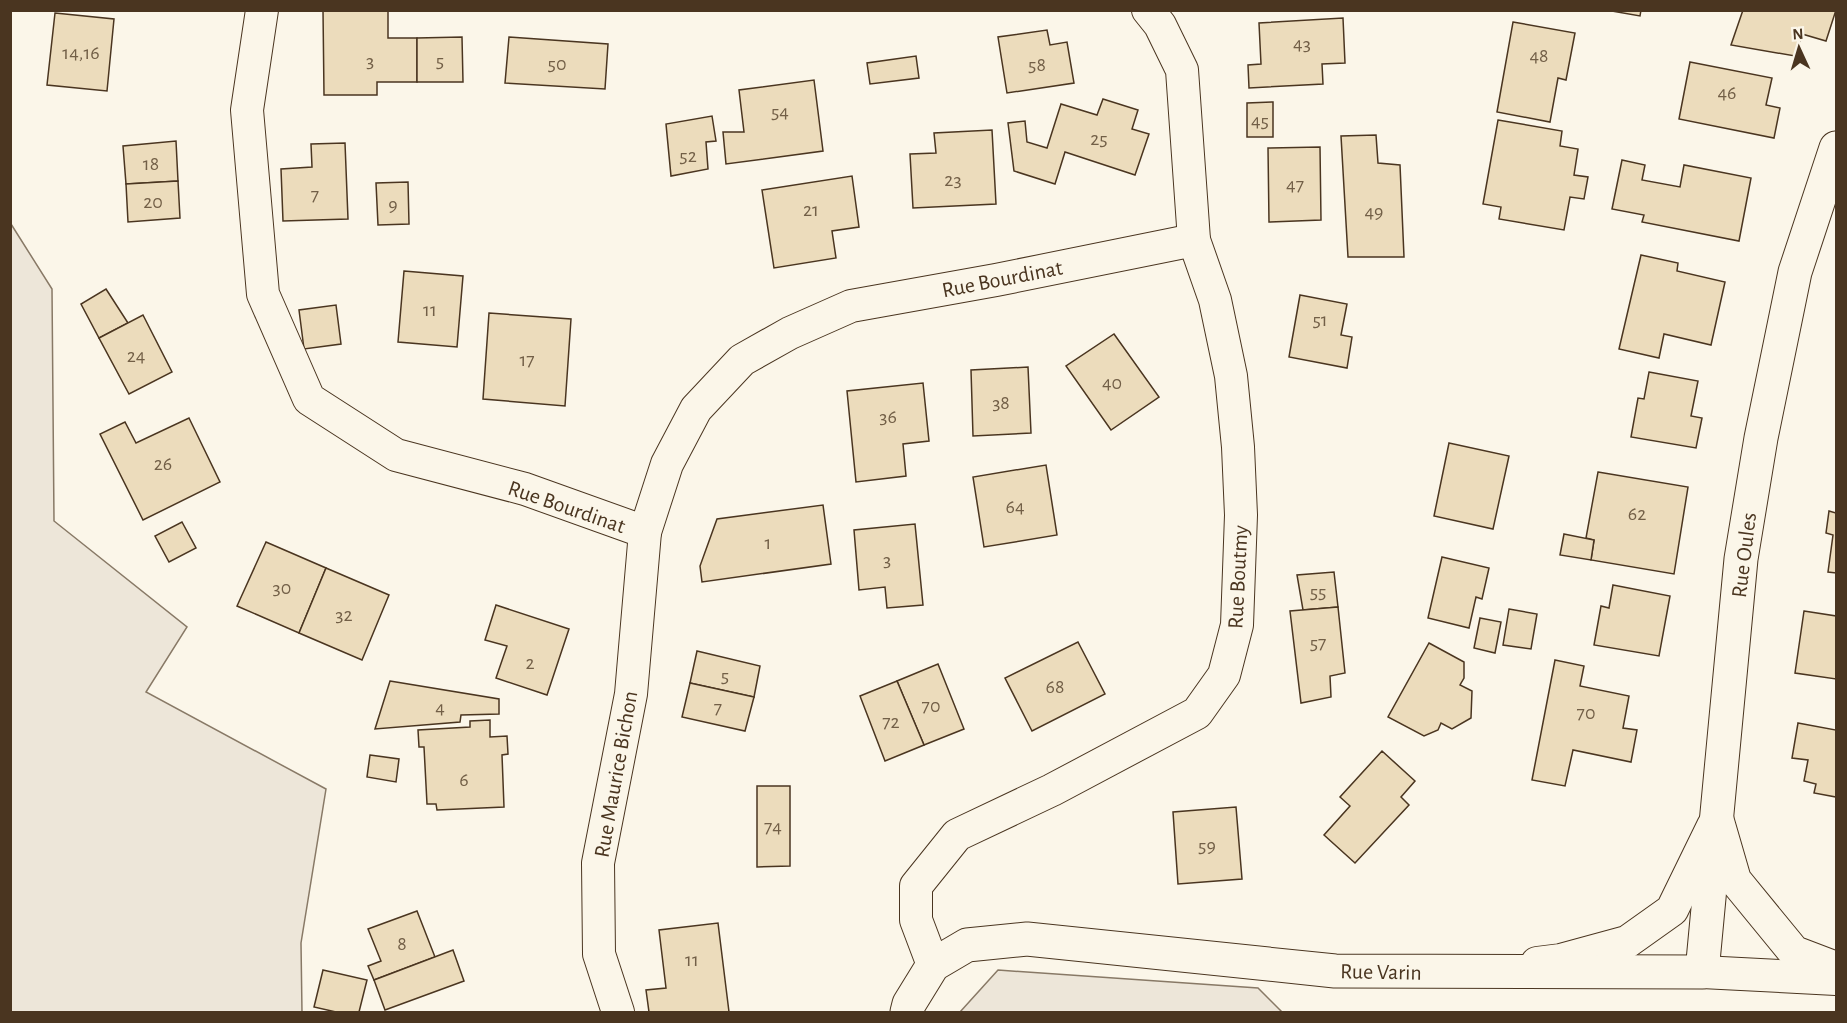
<svg xmlns="http://www.w3.org/2000/svg" width="1847" height="1023" viewBox="0 0 1847 1023" font-family="'Alegreya Sans',sans-serif">
  <style>
    .green { fill: #ede6d9; stroke: #887966; stroke-width: 1.5 }
    .building { fill: #ecdcbc; stroke: #4a3520; stroke-width: 1.5 }
    .lines { fill: none; stroke-linecap: round; stroke-linejoin: round }
    .street-casing { stroke: #4a3520; stroke-width: 34 }
    .secondary-casing { stroke: #4a3520; stroke-width: 35 }
    .street { stroke: #fbf6e9; stroke-width: 32 }
    .secondary { stroke: #fbf6e9; stroke-width: 33 }
    .labels { text-anchor: middle; stroke-width: 4.5; stroke-linejoin: round; paint-order: stroke }
    .number-label { font-size: 20px; fill: #725f47 }
    .street-label { font-size: 22px; fill: #4a3520; stroke: #fbf6e9 }
  </style>
  <rect width="100%" height="100%" fill="#fbf6e9"/>
  <g class="green">
    <path d="M 11,224 L 52,289 L 54,521 L 187,627 L 146,692 L 326,789 L 301,943 L 302,1012 L 11,1012 Z"/>
    <path d="M 998,970 L 1258,988 L 1282,1012 L 960,1012 Z"/>
  </g>
  <g class="building">
    <path d="M 323,10 L 388,10 L 388,38 L 417,38 L 417,82 L 377,82 L 377,95 L 324,95 Z"/>
    <path d="M 1606,10 L 1641,10 L 1640,16 Z"/>
    <path d="M 1743,10 L 1836,10 L 1826,41 L 1802,34 L 1795,56 L 1731,45 Z"/>
    <path d="M 55,13 L 114,19 L 107,91 L 47,85 Z"/>
    <path d="M 1343,18 L 1345,63 L 1322,64 L 1323,84 L 1249,88 L 1248,65 L 1261,64 L 1259,23 Z"/>
    <path d="M 1513,22 L 1575,33 L 1566,80 L 1558,78 L 1550,122 L 1497,112 Z"/>
    <path d="M 1047,30 L 1050,45 L 1067,42 L 1074,83 L 1007,93 L 998,37 Z"/>
    <path d="M 462,37 L 463,82 L 417,82 L 417,38 Z"/>
    <path d="M 509,37 L 608,44 L 605,89 L 505,83 Z"/>
    <path d="M 916,56 L 919,78 L 870,84 L 867,63 Z"/>
    <path d="M 1690,62 L 1772,78 L 1766,105 L 1780,108 L 1774,138 L 1679,119 Z"/>
    <path d="M 814,80 L 823,151 L 726,164 L 723,132 L 744,132 L 739,90 Z"/>
    <path d="M 1103,99 L 1138,110 L 1132,129 L 1149,134 L 1135,175 L 1065,152 L 1055,184 L 1014,171 L 1008,123 L 1025,121 L 1027,142 L 1047,148 L 1061,104 L 1097,115 Z"/>
    <path d="M 1273,102 L 1273,137 L 1247,137 L 1247,103 Z"/>
    <path d="M 712,116 L 716,141 L 706,142 L 708,169 L 671,176 L 666,124 Z"/>
    <path d="M 1498,120 L 1562,131 L 1560,146 L 1578,149 L 1574,175 L 1588,177 L 1584,199 L 1570,197 L 1564,230 L 1499,219 L 1501,207 L 1483,204 Z"/>
    <path d="M 992,130 L 996,204 L 913,208 L 910,154 L 936,153 L 934,133 Z"/>
    <path d="M 1376,135 L 1378,163 L 1400,165 L 1404,257 L 1348,257 L 1341,136 Z"/>
    <path d="M 176,141 L 178,181 L 126,184 L 123,146 Z"/>
    <path d="M 345,143 L 348,219 L 283,221 L 281,169 L 312,167 L 311,144 Z"/>
    <path d="M 1320,147 L 1321,220 L 1269,222 L 1268,148 Z"/>
    <path d="M 1622,160 L 1645,165 L 1642,180 L 1680,187 L 1684,165 L 1751,178 L 1739,241 L 1642,222 L 1644,215 L 1612,209 Z"/>
    <path d="M 852,176 L 859,227 L 832,231 L 836,258 L 774,268 L 762,190 Z"/>
    <path d="M 178,181 L 180,218 L 128,222 L 126,184 Z"/>
    <path d="M 408,182 L 409,224 L 378,225 L 376,183 Z"/>
    <path d="M 1641,255 L 1678,263 L 1677,271 L 1725,282 L 1711,345 L 1664,334 L 1659,358 L 1619,349 Z"/>
    <path d="M 404,271 L 463,276 L 457,347 L 398,342 Z"/>
    <path d="M 106,289 L 128,323 L 99,338 L 81,304 Z"/>
    <path d="M 1300,295 L 1347,304 L 1341,335 L 1352,337 L 1347,368 L 1289,357 Z"/>
    <path d="M 336,305 L 341,344 L 304,349 L 299,310 Z"/>
    <path d="M 489,313 L 571,319 L 565,406 L 483,399 Z"/>
    <path d="M 143,315 L 172,372 L 129,394 L 99,338 Z"/>
    <path d="M 1114,334 L 1159,397 L 1111,430 L 1066,366 Z"/>
    <path d="M 1028,367 L 1031,433 L 973,436 L 971,370 Z"/>
    <path d="M 1649,372 L 1698,381 L 1691,416 L 1702,418 L 1696,448 L 1631,437 L 1638,398 L 1644,399 Z"/>
    <path d="M 923,383 L 929,441 L 903,444 L 906,476 L 856,482 L 847,391 Z"/>
    <path d="M 189,418 L 220,482 L 143,520 L 100,434 L 125,422 L 136,443 Z"/>
    <path d="M 1449,443 L 1509,456 L 1493,529 L 1434,516 Z"/>
    <path d="M 1046,465 L 1057,535 L 984,547 L 973,477 Z"/>
    <path d="M 1598,472 L 1688,487 L 1674,574 L 1591,560 L 1594,540 L 1586,538 Z"/>
    <path d="M 823,505 L 831,564 L 702,582 L 700,566 L 717,519 Z"/>
    <path d="M 1829,511 L 1836,513 L 1836,573 L 1828,572 L 1833,535 L 1826,533 Z"/>
    <path d="M 182,522 L 196,548 L 169,562 L 155,536 Z"/>
    <path d="M 915,524 L 923,605 L 887,608 L 885,587 L 859,590 L 854,530 Z"/>
    <path d="M 1564,534 L 1594,540 L 1591,560 L 1560,555 Z"/>
    <path d="M 266,542 L 326,568 L 299,633 L 237,606 Z"/>
    <path d="M 1442,557 L 1489,568 L 1482,599 L 1476,597 L 1469,628 L 1428,618 Z"/>
    <path d="M 326,568 L 389,595 L 362,660 L 299,633 Z"/>
    <path d="M 1334,572 L 1338,607 L 1303,610 L 1297,575 Z"/>
    <path d="M 1613,585 L 1670,596 L 1659,656 L 1594,645 L 1601,606 L 1609,608 Z"/>
    <path d="M 496,605 L 569,629 L 547,695 L 496,678 L 507,646 L 485,640 Z"/>
    <path d="M 1338,607 L 1345,673 L 1330,676 L 1331,697 L 1301,703 L 1290,611 Z"/>
    <path d="M 1509,609 L 1537,614 L 1531,649 L 1503,645 Z"/>
    <path d="M 1804,611 L 1836,616 L 1836,679 L 1795,673 Z"/>
    <path d="M 1480,618 L 1501,622 L 1495,653 L 1474,648 Z"/>
    <path d="M 1078,642 L 1105,694 L 1032,731 L 1005,678 Z"/>
    <path d="M 1429,643 L 1464,662 L 1464,678 L 1460,685 L 1472,691 L 1471,718 L 1452,729 L 1441,723 L 1438,730 L 1424,736 L 1388,717 Z"/>
    <path d="M 697,651 L 760,666 L 754,697 L 690,683 Z"/>
    <path d="M 1555,660 L 1584,666 L 1580,686 L 1629,696 L 1623,728 L 1637,730 L 1631,762 L 1573,750 L 1565,786 L 1532,780 Z"/>
    <path d="M 938,664 L 964,729 L 924,745 L 897,681 Z"/>
    <path d="M 390,681 L 499,699 L 499,714 L 461,715 L 460,722 L 375,729 Z"/>
    <path d="M 897,681 L 924,745 L 885,761 L 860,696 Z"/>
    <path d="M 690,683 L 754,697 L 745,731 L 682,717 Z"/>
    <path d="M 490,720 L 490,737 L 507,736 L 508,754 L 502,755 L 504,807 L 437,810 L 436,804 L 427,804 L 424,747 L 419,747 L 418,730 L 470,727 L 470,721 Z"/>
    <path d="M 1798,723 L 1836,730 L 1836,797 L 1814,793 L 1816,784 L 1804,781 L 1808,760 L 1792,758 Z"/>
    <path d="M 1382,751 L 1415,781 L 1401,797 L 1409,805 L 1355,863 L 1324,835 L 1350,806 L 1340,797 Z"/>
    <path d="M 370,755 L 399,759 L 396,782 L 367,777 Z"/>
    <path d="M 757,786 L 790,786 L 790,866 L 757,867 Z"/>
    <path d="M 1236,807 L 1242,879 L 1178,884 L 1173,812 Z"/>
    <path d="M 417,911 L 435,957 L 374,980 L 368,966 L 381,961 L 368,929 Z"/>
    <path d="M 718,923 L 729,1012 L 649,1012 L 646,990 L 666,988 L 659,930 Z"/>
    <path d="M 453,950 L 464,981 L 385,1010 L 374,980 Z"/>
    <path d="M 323,970 L 367,980 L 359,1012 L 336,1012 L 314,1007 Z"/>
  </g>
  <g class="lines">
    <defs>
      <g id="street">
        <path d="M 262,10 L 247,110 L 263,294 L 309,399 L 396,455 L 525,489 L 645,532 L 667,464 L 696,409 L 742,360 L 790,333 L 851,306 L 996,280 L 1194,240"/>
        <path d="M 1717,818 L 1735,880 L 1794,952 L 1836,968"/>
        <path d="M 1537,963 L 1561,960 L 1627,942 L 1672,910 L 1713,826"/>
        <path d="M 933,965 L 916,920 L 916,886 L 957,835 L 1052,790 L 1197,713 L 1224,675 L 1237,625 L 1241,515 L 1238,447 L 1231,376 L 1215,300 L 1194,240 L 1182,70 L 1160,25 L 1148,10"/>
        <path d="M 1702,972 L 1836,979"/>
        <path d="M 618,1012 L 599,954 L 598,863 L 631,694 L 645,532"/>
      </g>
      <path id="secondary" d="M 907,1012 L 909,1004 L 933,965 L 967,945 L 1027,939 L 1335,971 L 1702,972 L 1741,559 L 1761,438 L 1795,272 L 1836,148"/>
    </defs>
    <use href="#street" class="street-casing"/>
    <use href="#secondary" class="secondary-casing"/>
    <use href="#street" class="street"/>
    <use href="#secondary" class="secondary"/>
  </g>
  <g class="labels">
    <g class="number-label">
      <text x="1302" y="50">43</text>
      <text x="81" y="59">14,16</text>
      <text x="1539" y="62">48</text>
      <text x="370" y="67">3</text>
      <text x="440" y="67">5</text>
      <text x="557" y="70">50</text>
      <text x="1037" y="71">58</text>
      <text x="1727" y="99">46</text>
      <text x="780" y="118">54</text>
      <text x="1260" y="127">45</text>
      <text x="1099" y="145">25</text>
      <text x="688" y="162">52</text>
      <text x="151" y="170">18</text>
      <text x="953" y="186">23</text>
      <text x="1295" y="191">47</text>
      <text x="315" y="201">7</text>
      <text x="153" y="208">20</text>
      <text x="393" y="211">9</text>
      <text x="811" y="216">21</text>
      <text x="1374" y="218">49</text>
      <text x="430" y="316">11</text>
      <text x="1320" y="326">51</text>
      <text x="136" y="362">24</text>
      <text x="527" y="366">17</text>
      <text x="1112" y="389">40</text>
      <text x="1001" y="409">38</text>
      <text x="888" y="423">36</text>
      <text x="163" y="470">26</text>
      <text x="1015" y="513">64</text>
      <text x="1637" y="520">62</text>
      <text x="768" y="549">1</text>
      <text x="887" y="566">3</text>
      <text x="282" y="594">30</text>
      <text x="1318" y="598">55</text>
      <text x="344" y="621">32</text>
      <text x="1318" y="649">57</text>
      <text x="530" y="669">2</text>
      <text x="725" y="682">5</text>
      <text x="1055" y="693">68</text>
      <text x="931" y="712">70</text>
      <text x="440" y="714">4</text>
      <text x="718" y="714">7</text>
      <text x="1586" y="719">70</text>
      <text x="891" y="728">72</text>
      <text x="464" y="786">6</text>
      <text x="773" y="833">74</text>
      <text x="1207" y="852">59</text>
      <text x="402" y="950">8</text>
      <text x="692" y="966">11</text>
    </g>
    <g class="street-label">
      <text transform="translate(1002 278) rotate(-11)" y="8">Rue Bourdinat</text>
      <text transform="translate(567 506) rotate(19)" y="8">Rue Bourdinat</text>
      <text transform="translate(1743 555) rotate(-83)" y="8">Rue Oules</text>
      <text transform="translate(1237 577) rotate(-87)" y="8">Rue Boutmy</text>
      <text transform="translate(615 774) rotate(-80)" y="8">Rue Maurice Bichon</text>
      <text transform="translate(1381 971) rotate(1)" y="8">Rue Varin</text>
    </g>
  </g>
  <rect width="1847" height="1023" fill="none" stroke="#4a3520" stroke-width="24"/>
  <g transform="translate(1799 48) rotate(356)" stroke="#fbf6e9" stroke-width="4.5" paint-order="stroke">
  <path d="M0-4.5L10 22L0 15L-10 22Z" fill="#4a3520"/>
  <text y="-9" font-size="16" font-weight="bold" text-anchor="middle" fill="#4a3520">N</text>
  </g>
</svg>
